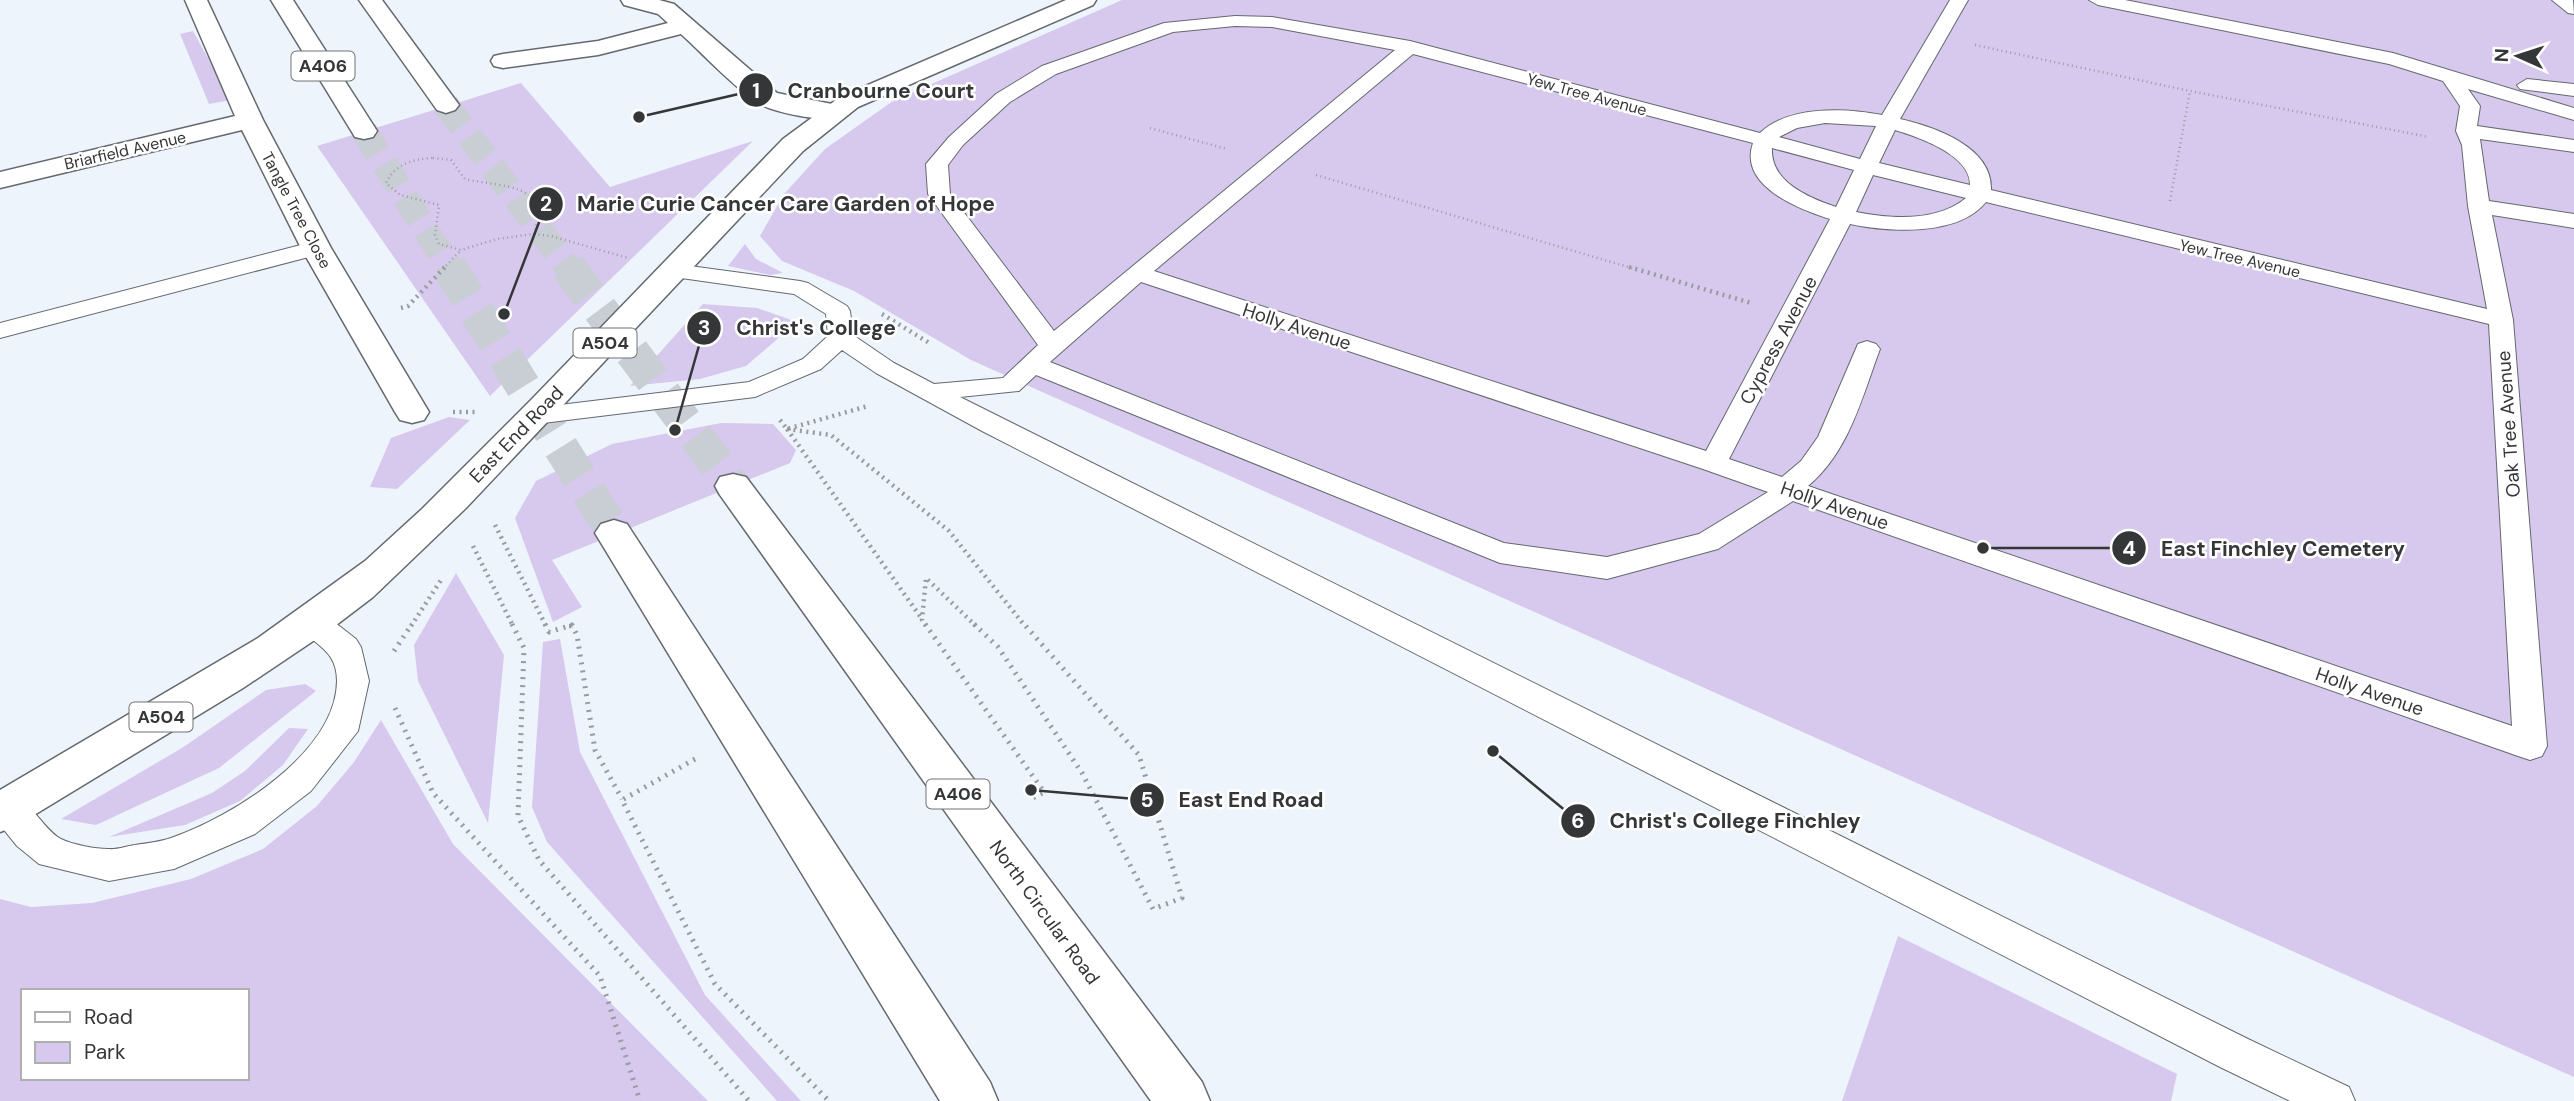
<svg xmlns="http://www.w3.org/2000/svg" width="2574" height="1101" viewBox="0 0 2574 1101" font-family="'DM Sans',sans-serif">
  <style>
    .green { fill: #d7c8ed; fill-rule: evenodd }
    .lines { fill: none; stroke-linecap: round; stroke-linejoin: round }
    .highway-tunnel-far1 { stroke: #c9ced4; stroke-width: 26; stroke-dasharray: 26 13; stroke-linecap: butt }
    .highway-tunnel { stroke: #c9ced4; stroke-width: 35; stroke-dasharray: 35 18; stroke-linecap: butt }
    .lane-casing { stroke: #64696f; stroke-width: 2 }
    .street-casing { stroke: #64696f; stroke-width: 3 }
    .primary-casing { stroke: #64696f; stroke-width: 3 }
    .highway-casing { stroke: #64696f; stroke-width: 3 }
    .path-far2 { stroke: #989ca1; stroke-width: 2.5; stroke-dasharray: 1 3.5; stroke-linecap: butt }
    .path-far1 { stroke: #989ca1; stroke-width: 4.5; stroke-dasharray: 2 4.5; stroke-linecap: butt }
    .path { stroke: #989ca1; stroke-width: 5; stroke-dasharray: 2 6; stroke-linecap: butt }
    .lane { fill: #fff; fill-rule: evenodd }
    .street { fill: #fff; fill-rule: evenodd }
    .primary { fill: #fff; fill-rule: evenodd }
    .highway { fill: #fff; fill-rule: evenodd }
    .labels { text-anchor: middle; stroke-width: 5; stroke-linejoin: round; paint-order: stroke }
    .far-street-label { font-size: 16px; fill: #343638; stroke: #fff }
    .shield { fill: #fff; stroke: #717274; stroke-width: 2 }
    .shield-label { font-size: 18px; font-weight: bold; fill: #343638 }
    .street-label { font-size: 19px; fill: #343638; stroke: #fff }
    .leader { fill: none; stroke: #343638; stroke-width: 2.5 }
    .callout-dot { fill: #343638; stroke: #fff; stroke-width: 2.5 }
    .mark-label { font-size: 21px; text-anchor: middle; font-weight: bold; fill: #fff }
    .callout-label { font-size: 21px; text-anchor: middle; font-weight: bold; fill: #343638; stroke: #fff; stroke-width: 5; stroke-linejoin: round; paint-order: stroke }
  </style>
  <rect width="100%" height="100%" fill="#eef4fb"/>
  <g class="green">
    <path d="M 1122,0 L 2574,0 L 2574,1077 L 971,360 L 854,291 L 782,261 L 760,236 L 784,194 L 825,149 L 893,101 Z"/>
    <path d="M 193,31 L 231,100 L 209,104 L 180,34 Z"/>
    <path d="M 521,83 L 610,187 L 753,141 L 490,396 L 317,146 Z"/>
    <path d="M 745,244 L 756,259 L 783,273 L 770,275 L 728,266 Z"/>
    <path d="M 703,304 L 757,308 L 797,322 L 746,366 L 700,379 L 630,386 Z"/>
    <path d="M 449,417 L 470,420 L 397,489 L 370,487 L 391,438 Z"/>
    <path d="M 721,423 L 773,424 L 796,450 L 790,463 L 552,560 L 582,607 L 553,622 L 515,518 L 536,481 L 612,444 Z"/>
    <path d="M 456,573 L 504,655 L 488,823 L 418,681 L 414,645 Z"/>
    <path d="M 560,639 L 580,752 L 705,995 L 801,1101 L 777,1101 L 547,842 L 532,807 L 543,642 Z"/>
    <path d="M 305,684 L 316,691 L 219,768 L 96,825 L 61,819 L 182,748 L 266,690 Z"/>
    <path d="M 381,720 L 453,844 L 708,1101 L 0,1101 L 0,899 L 31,907 L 92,903 L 191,879 L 263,849 L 317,806 L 354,762 ZM 23,991 L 247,991 L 247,1078 L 23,1078 Z"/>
    <path d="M 289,728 L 308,729 L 283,765 L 240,801 L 185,825 L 109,837 L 212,793 L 245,771 Z"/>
    <path d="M 1898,936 L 2177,1074 L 2171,1101 L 1842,1101 Z"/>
  </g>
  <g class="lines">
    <g class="highway-tunnel-far1">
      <path d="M 446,105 L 569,269"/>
      <path d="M 364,131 L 450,269"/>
    </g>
    <g class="highway-tunnel">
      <path d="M 449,267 L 614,533"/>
      <path d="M 568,267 L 733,486"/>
    </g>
    <defs>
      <g id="lane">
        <path d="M 1950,0 L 1968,0 L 1900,119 C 1935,127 1993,147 1991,190 L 2487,309 L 2468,206 L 2462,145 L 2456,131 L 2460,106 L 2443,81 L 2389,64 L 2098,5 L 2089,0 L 2125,0 L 2393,53 L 2574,108 L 2574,120 L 2468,89 L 2480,106 L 2477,126 L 2574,140 L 2574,152 L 2480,139 L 2489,201 L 2574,214 L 2574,228 L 2492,215 L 2513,320 L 2547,746 L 2542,756 L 2530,760 L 2518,756 L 1793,501 L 1718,549 L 1607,579 L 1500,563 L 1036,375 L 1019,391 L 960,397 L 2248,1039 L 2349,1087 L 2355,1101 L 2290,1101 L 2220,1067 L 982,431 L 876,373 L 842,350 L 821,369 L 755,397 L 535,424 L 526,422 L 522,416 L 526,410 L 535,408 L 749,382 L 803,359 L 828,336 L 826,314 L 794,294 L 667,276 L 663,271 L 667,266 L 675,264 L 800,281 L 808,283 L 847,306 L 850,311 L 853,335 L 894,363 L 934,384 L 1003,378 L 1038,345 L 928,194 L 926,164 L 949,137 L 996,94 L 1042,66 L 1164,23 L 1235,16 L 1272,17 L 1410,41 L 1760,133 C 1789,105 1846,108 1882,115 ZM 1235,26 L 1272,27 L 1395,50 L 1054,331 L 950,194 L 948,165 L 963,145 L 1010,102 L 1056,74 L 1173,32 ZM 1413,54 L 1753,143 C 1738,186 1799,209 1830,219 L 1706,451 L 1154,271 ZM 1825,123 L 1876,126 L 1860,159 L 1779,137 L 1797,128 ZM 1895,130 C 1918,137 1971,155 1970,185 L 1879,163 ZM 1772,148 L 1854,170 L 1836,207 C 1809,198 1770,182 1772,148 ZM 1873,175 L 1966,198 C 1937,222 1891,219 1856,212 ZM 1986,202 L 2489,324 L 2512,726 L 1808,486 C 1849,452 1862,397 1880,349 L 1876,344 L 1867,341 L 1858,344 L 1818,437 L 1801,461 L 1782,477 L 1729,459 L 1850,224 C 1888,232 1958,237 1986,202 ZM 1141,282 L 1703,469 L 1768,492 L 1699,534 L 1607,557 L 1504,543 L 1050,362 Z"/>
        <path d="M 2552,0 L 2573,0 L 2574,14 L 2568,13 Z"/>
        <path d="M 2527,79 L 2574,84 L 2574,96 L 2520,89 L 2517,85 Z"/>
        <path d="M 316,241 L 324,243 L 328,248 L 324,253 L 0,338 L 0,323 Z"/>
        <path d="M 313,611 L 324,614 L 356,639 L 361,647 L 369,681 L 358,731 L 311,791 L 255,834 L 174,869 L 109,881 L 39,864 L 17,846 L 0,825 L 0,796 C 25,787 41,829 61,839 C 73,845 96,849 108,849 C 117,850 126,846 135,845 C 147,843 160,842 171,838 C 232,817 336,753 337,681 C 337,647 311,646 297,622 L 302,614 Z"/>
      </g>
      <g id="street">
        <path d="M 185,0 L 207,0 L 263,120 L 331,248 L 429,412 L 424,420 L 412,423 L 400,420 L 395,412 L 301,248 L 242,130 L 0,188 L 0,172 L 235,116 Z"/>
        <path d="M 621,0 L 659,0 L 674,4 L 777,93 L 842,106 L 846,112 L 842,118 C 824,122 774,113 758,103 C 735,88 703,54 681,34 L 598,55 L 503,68 L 494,66 L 491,61 L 494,56 L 503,54 L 598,41 L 668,23 L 658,14 L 624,5 Z"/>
      </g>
      <path id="primary" d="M 1066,0 L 1096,0 L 1093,5 L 858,107 L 803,151 L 466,508 L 373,597 L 331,629 L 243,688 L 16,826 L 0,832 L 0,790 L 258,638 L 365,561 L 422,509 L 531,400 L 783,139 L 840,97 Z"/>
      <g id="highway">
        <path d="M 271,0 L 293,0 L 377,131 L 373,137 L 364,139 L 355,137 Z"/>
        <path d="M 359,0 L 382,0 L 459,105 L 455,110 L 446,113 L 437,110 Z"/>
        <path d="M 733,474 L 746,477 L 1202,1082 L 1210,1101 L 1151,1101 L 720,495 L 715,486 L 720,477 Z"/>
        <path d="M 614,520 L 627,524 L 990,1082 L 998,1101 L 940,1101 L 595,533 L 601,524 Z"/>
      </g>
    </defs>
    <use href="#lane" class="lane-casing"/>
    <use href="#street" class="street-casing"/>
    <use href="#primary" class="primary-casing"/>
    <use href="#highway" class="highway-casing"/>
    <g class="path-far2">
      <path d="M 1975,45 L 2190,91 L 2429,137"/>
      <path d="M 1150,128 L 1227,149"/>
      <path d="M 433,158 L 451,160 L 465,179 C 502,188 550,181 534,234 L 497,239 L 461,250 L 439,244 L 435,235 L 439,205 L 400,195 L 386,183 C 395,164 413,159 433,158 Z"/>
      <path d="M 1316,175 L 1635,269"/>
      <path d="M 2170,201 L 2190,91"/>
      <path d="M 534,234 L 551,236 L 628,258"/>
      <path d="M 443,269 L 461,250"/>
    </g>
    <g class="path-far1">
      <path d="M 1629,267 L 1751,303"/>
      <path d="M 401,308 L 408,306 L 445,267"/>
      <path d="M 882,314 L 931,344"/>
      <path d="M 453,412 L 476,412"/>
      <path d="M 780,420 L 787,429 L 868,406"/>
      <path d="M 787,429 L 831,435 L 949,531 L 1025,626"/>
      <path d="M 787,429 L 922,619"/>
      <path d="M 495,525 L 546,626"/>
      <path d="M 473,546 L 513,626"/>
      <path d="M 411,626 L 443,577"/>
      <path d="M 569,626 L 572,626"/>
      <path d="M 926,626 L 922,620 L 926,578 L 976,626"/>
    </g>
    <g class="path">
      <path d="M 512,624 L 524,648 L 518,816 L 539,860 L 749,1101"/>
      <path d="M 545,624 L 549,632 L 572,625 L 577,635 L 595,750 L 622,799"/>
      <path d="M 925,624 L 1044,792 L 1029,800"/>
      <path d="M 974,624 L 998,647 L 1082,773 L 1153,909 L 1182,898 L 1139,755 L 1024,624"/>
      <path d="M 394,651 L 412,624"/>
      <path d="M 395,708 L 433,793 L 600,976 L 640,1101"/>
      <path d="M 695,759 L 622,800 L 715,984 L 829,1101"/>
    </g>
    <use href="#lane" class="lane"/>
    <use href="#street" class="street"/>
    <use href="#primary" class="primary"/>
    <use href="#highway" class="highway"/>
  </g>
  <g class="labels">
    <g class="far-street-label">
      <text transform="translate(1587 94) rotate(15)" y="6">Yew Tree Avenue</text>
      <text transform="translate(125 150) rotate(-13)" y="6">Briarfield Avenue</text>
      <text transform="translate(297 210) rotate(62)" y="6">Tangle Tree Close</text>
      <text transform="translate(2240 258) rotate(13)" y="6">Yew Tree Avenue</text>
    </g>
    <g class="shield">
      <rect x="291.5" y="51.5" width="63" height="29" rx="5"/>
      <rect x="573.5" y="328.5" width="63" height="29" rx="5"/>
      <rect x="129.5" y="702.5" width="63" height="29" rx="5"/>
      <rect x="926.5" y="779.5" width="63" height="29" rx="5"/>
    </g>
    <g class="shield-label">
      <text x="323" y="72">A406</text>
      <text x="605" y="349">A504</text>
      <text x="161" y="723">A504</text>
      <text x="958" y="800">A406</text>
    </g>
    <g class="street-label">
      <text transform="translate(1297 326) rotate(18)" y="7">Holly Avenue</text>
      <text transform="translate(1778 340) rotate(-62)" y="7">Cypress Avenue</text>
      <text transform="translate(2508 424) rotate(-94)" y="7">Oak Tree Avenue</text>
      <text transform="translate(516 434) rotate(-46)" y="7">East End Road</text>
      <text transform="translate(1835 505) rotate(19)" y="7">Holly Avenue</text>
      <text transform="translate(2370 691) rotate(19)" y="7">Holly Avenue</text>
      <text transform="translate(1045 912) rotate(54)" y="7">North Circular Road</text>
    </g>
  </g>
  <path class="leader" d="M639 117L756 90M504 314L546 204M675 430L704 328M1983 548L2129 548M1031 790L1147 800M1493 751L1578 821"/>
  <g class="callout-dot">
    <circle cx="639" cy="117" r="7"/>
    <circle cx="504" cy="314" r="7"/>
    <circle cx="675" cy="430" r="7"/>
    <circle cx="1983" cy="548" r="7"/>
    <circle cx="1031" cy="790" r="7"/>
    <circle cx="1493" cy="751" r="7"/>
    <circle cx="756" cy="90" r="18"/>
    <circle cx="546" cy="204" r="18"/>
    <circle cx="704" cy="328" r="18"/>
    <circle cx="2129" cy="548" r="18"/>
    <circle cx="1147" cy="800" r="18"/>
    <circle cx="1578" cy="821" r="18"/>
  </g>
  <g class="mark-label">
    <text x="756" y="98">1</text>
    <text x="546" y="211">2</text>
    <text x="704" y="335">3</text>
    <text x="2129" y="556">4</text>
    <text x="1147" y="807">5</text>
    <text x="1578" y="828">6</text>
  </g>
  <g class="callout-label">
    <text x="881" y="98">Cranbourne Court</text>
    <text x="786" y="211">Marie Curie Cancer Care Garden of Hope</text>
    <text x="816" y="335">Christ's College</text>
    <text x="2283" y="556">East Finchley Cemetery</text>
    <text x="1251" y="807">East End Road</text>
    <text x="1735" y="828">Christ's College Finchley</text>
  </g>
  <rect x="21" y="989" width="228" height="91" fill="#ffffff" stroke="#aeafaf" stroke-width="2"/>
  <rect x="35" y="1012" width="35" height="10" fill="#ffffff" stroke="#aeafaf" stroke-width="2"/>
  <text x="84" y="1024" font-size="21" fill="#343638">Road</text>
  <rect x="35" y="1042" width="35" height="21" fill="#d7c8ed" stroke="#aeafaf" stroke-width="2"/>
  <text x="84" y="1059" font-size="21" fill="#343638">Park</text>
  <g transform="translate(2518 56) rotate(273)" stroke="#ffffff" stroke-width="5" paint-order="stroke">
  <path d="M0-5L12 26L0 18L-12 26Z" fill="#343638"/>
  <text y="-10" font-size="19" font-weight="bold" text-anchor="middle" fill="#343638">N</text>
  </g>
</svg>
